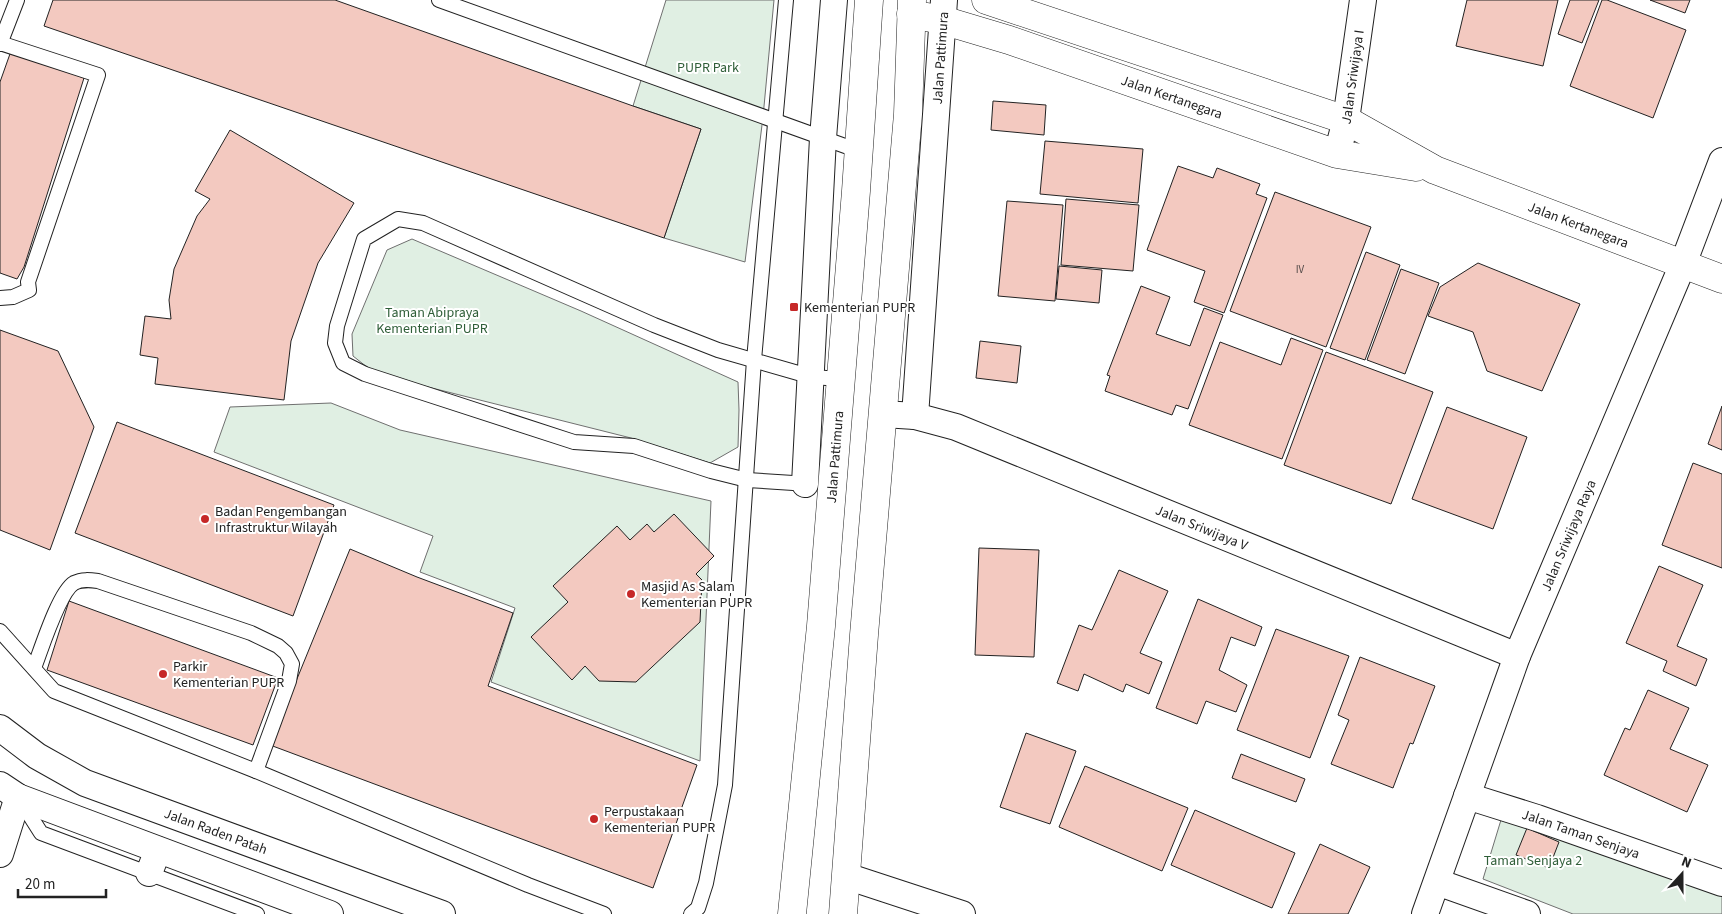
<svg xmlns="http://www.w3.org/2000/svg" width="1722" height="914" viewBox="0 0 1722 914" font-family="'Source Sans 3',sans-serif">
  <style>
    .green { fill: #e0efe3; stroke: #6f6f6f }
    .building { fill: #f3c9c0; stroke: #222 }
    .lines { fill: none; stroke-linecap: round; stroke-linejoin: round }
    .lane-casing { stroke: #222; stroke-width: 16 }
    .street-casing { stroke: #222; stroke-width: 28 }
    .secondary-casing { stroke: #222; stroke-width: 29 }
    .primary-casing { stroke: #222; stroke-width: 29 }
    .lane { stroke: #fff; stroke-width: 14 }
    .street { stroke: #fff; stroke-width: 26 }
    .secondary { stroke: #fff; stroke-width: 28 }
    .primary { stroke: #fff; stroke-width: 28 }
    .poi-dot { fill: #c62828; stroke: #fff; stroke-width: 2 }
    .labels { text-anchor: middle; stroke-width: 4; stroke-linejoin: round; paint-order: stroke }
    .number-label { font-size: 11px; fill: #564c4a }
    .street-label { font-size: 14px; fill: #222; stroke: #fff }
    .park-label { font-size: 14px; fill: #2f5e38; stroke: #fff }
    .poi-label { font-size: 14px; fill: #222; stroke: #fff; text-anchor: start }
  </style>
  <rect width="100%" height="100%" fill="#fff"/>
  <g class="green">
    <path d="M 666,0 L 774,0 L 763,117 L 745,262 L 664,238 L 701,129 L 633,106 Z"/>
    <path d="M 412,239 L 581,311 L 738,382 L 739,410 L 738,447 L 710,463 L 631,438 L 412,383 L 372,371 L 353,356 L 352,334 L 387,250 Z"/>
    <path d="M 331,403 L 400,430 L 711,501 L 700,761 L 491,682 L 515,608 L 420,572 L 433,536 L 214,452 L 230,407 Z"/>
    <path d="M 1504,810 L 1722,896 L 1722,914 L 1573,914 L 1483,879 Z"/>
  </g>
  <g class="building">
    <path d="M 53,0 L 335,0 L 633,106 L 701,129 L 664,238 L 44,26 Z"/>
    <path d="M 1467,0 L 1558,0 L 1543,66 L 1456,46 Z"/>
    <path d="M 1570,0 L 1599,0 L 1582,43 L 1558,34 Z"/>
    <path d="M 1602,0 L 1607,0 L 1686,30 L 1653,118 L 1570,86 Z"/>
    <path d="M 1650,0 L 1690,0 L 1685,13 Z"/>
    <path d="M 11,51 L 84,78 L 24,267 L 17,279 L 0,273 L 0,82 Z"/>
    <path d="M 993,101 L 1046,105 L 1044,135 L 991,130 Z"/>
    <path d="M 230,130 L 354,203 L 318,263 L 291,341 L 284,400 L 155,384 L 158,358 L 140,355 L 145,316 L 171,319 L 169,300 L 174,269 L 197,216 L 210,199 L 195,191 Z"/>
    <path d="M 1045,141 L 1143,149 L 1138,203 L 1040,194 Z"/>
    <path d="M 1178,166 L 1213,178 L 1217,168 L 1260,184 L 1256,194 L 1267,198 L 1224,313 L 1194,302 L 1205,271 L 1147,250 Z"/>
    <path d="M 1275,192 L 1371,227 L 1326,347 L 1230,311 Z"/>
    <path d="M 1066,199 L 1139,205 L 1133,271 L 1061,265 Z"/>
    <path d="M 1007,201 L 1063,205 L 1055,301 L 998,296 Z"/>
    <path d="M 1366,252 L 1400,265 L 1365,360 L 1330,348 Z"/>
    <path d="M 1478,263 L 1580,304 L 1542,391 L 1487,371 L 1473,332 L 1428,316 L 1440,287 Z"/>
    <path d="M 1059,266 L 1102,270 L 1099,303 L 1056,299 Z"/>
    <path d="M 1401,269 L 1439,283 L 1405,374 L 1367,360 Z"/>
    <path d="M 1141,286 L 1170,297 L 1156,334 L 1190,346 L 1204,308 L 1223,315 L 1188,409 L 1176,405 L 1172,415 L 1105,391 L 1110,376 L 1107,375 Z"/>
    <path d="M 0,330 L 58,351 L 94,427 L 50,550 L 0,530 Z"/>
    <path d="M 1291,338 L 1323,350 L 1282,459 L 1189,425 L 1220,342 L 1281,365 Z"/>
    <path d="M 980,341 L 1021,346 L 1017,383 L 976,378 Z"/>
    <path d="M 1326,352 L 1433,392 L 1391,504 L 1284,465 Z"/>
    <path d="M 1722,406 L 1722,450 L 1708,444 Z"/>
    <path d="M 1447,407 L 1527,437 L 1493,529 L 1412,499 Z"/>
    <path d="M 117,422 L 334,505 L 293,616 L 75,533 Z"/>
    <path d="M 1693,463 L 1722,474 L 1722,568 L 1662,545 Z"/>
    <path d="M 674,514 L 714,556 L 696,574 L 702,580 L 700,622 L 636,682 L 599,681 L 585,666 L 572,680 L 531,637 L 568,602 L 553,586 L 617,526 L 630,540 L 647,524 L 654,532 Z"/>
    <path d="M 979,548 L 1039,550 L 1034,657 L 975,655 Z"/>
    <path d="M 350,549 L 417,577 L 513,613 L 488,686 L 697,765 L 653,888 L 270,745 Z"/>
    <path d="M 1659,566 L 1703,585 L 1677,646 L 1707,659 L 1696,686 L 1663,671 L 1667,661 L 1626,643 Z"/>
    <path d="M 1119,570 L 1168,591 L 1140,653 L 1162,662 L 1149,694 L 1126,684 L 1123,692 L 1084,674 L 1078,691 L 1057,683 L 1079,625 L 1092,630 Z"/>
    <path d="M 1198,599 L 1262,627 L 1255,646 L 1231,637 L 1219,670 L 1247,685 L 1236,712 L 1206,701 L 1197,724 L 1156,708 Z"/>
    <path d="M 69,601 L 278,678 L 253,745 L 47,670 Z"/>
    <path d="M 1276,629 L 1349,656 L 1310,758 L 1237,730 Z"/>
    <path d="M 1360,657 L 1435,686 L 1413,744 L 1410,743 L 1393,788 L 1331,764 L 1349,720 L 1338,715 Z"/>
    <path d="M 1648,690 L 1689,708 L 1670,749 L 1708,765 L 1687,812 L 1604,775 L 1625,728 L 1630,730 Z"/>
    <path d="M 1026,733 L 1076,751 L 1050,824 L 1000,807 Z"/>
    <path d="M 1241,754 L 1305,779 L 1296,802 L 1232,778 Z"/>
    <path d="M 1085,766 L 1188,808 L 1162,871 L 1059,827 Z"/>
    <path d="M 1195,810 L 1295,853 L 1272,908 L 1171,865 Z"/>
    <path d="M 1527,828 L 1559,842 L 1549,868 L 1516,855 Z"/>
    <path d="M 1320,844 L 1370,867 L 1348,914 L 1288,914 Z"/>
  </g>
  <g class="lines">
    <defs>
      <g id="lane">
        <path d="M 439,0 L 859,151"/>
        <path d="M 0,44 L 17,0"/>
        <path d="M 0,298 L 13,297 L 29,290 L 28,282 L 98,75 L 0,43"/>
        <path d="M 809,484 L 747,480 L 711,471 L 634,446 L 574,442 L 408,388 L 365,374 L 343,363 L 335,343 L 337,326 L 364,239 L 398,219 L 423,223 L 654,325 L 718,350 L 812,377 L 841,379"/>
        <path d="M 0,631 L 54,691 L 256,771 L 528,885 L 604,914"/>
        <path d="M 34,668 C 41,650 59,592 74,583 C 82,579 90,580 98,581 L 251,633 L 278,646 L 286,653 L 292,664 L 289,681 L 256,771"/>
        <path d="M 20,800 L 41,833 L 257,914"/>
        <path d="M 691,914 L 698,908 L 706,883 L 725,785 L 754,360 L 786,0"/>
      </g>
      <g id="street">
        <path id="s1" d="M 1337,154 L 1346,120 L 1363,0"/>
        <path id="s2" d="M 883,414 L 915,416 L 956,427 L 1517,656"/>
        <path id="s3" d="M 915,416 L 944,0"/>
        <path d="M 805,484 L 823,138 L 834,0"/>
        <path id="s4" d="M 0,728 L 37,756 L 85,783 L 442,914"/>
        <path d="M 0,785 L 18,797 L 330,914"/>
        <path id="s5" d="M 1467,796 L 1537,818 L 1722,883"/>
        <path d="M 0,854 L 18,797"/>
        <path d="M 149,873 L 158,850"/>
        <path d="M 846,876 L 962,914"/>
        <path d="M 1437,882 L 1527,914"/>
        <path id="s6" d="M 1425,914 L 1517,656 L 1683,264 L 1722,161"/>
      </g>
      <g id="secondary">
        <path id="s7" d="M 986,0 L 1346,120 L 1435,170 L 1722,279"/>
        <path id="s8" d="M 911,14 L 942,20 L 1009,40 L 1337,154 L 1416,167"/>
      </g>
      <g id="primary">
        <path id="s9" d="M 792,914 L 821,626 L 856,191 L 869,0"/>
        <path d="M 843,914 L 864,635 L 908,114 L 912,0"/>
      </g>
    </defs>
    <use href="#lane" class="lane-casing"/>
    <use href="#street" class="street-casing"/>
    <use href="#secondary" class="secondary-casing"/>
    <use href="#primary" class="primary-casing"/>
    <use href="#lane" class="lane"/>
    <use href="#street" class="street"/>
    <use href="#secondary" class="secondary"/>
    <use href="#primary" class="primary"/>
  </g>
  <g class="poi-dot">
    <rect x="789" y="302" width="10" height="10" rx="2.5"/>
    <circle cx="205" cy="519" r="5"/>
    <circle cx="631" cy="594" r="5"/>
    <circle cx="163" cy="674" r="5"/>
    <circle cx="594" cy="819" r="5"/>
  </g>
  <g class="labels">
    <g class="number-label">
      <text x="1300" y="273">IV</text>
    </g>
    <g class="street-label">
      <text dy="5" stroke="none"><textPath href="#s3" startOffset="359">Jalan Pattimura</textPath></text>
      <text dy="5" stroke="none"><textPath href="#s1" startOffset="79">Jalan Sriwijaya I</textPath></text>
      <text dy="5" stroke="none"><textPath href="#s8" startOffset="274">Jalan Kertanegara</textPath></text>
      <text dy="5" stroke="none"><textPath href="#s7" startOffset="635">Jalan Kertanegara</textPath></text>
      <text dy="5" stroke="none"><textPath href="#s9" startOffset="459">Jalan Pattimura</textPath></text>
      <text dy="5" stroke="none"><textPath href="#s2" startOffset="340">Jalan Sriwijaya V</textPath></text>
      <text dy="5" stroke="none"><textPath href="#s6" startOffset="405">Jalan Sriwijaya Raya</textPath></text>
      <text dy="5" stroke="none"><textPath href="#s4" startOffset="241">Jalan Raden Patah</textPath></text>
      <text dy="5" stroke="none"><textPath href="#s5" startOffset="120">Jalan Taman Senjaya</textPath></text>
    </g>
    <g class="park-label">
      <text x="708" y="72">PUPR Park</text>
      <text x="432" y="317">Taman Abipraya<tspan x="432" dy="16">Kementerian PUPR</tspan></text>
      <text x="1533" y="865">Taman Senjaya 2</text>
    </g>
    <g class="poi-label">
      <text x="804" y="312">Kementerian PUPR</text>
      <text x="215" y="516">Badan Pengembangan<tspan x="215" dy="16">Infrastruktur Wilayah</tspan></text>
      <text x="641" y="591">Masjid As Salam<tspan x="641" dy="16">Kementerian PUPR</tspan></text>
      <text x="173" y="671">Parkir<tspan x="173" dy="16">Kementerian PUPR</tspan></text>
      <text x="604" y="816">Perpustakaan<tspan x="604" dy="16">Kementerian PUPR</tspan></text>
    </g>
  </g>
  <g transform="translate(1682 874) rotate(21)" stroke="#ffffff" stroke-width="4" paint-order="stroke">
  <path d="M0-4L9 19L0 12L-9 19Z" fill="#222222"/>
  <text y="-8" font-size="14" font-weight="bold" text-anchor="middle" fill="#222222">N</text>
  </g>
  <path d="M18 889v8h88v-8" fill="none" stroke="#222222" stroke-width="2.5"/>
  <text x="25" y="889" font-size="15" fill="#222222" stroke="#ffffff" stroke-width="4" paint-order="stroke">20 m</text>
</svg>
